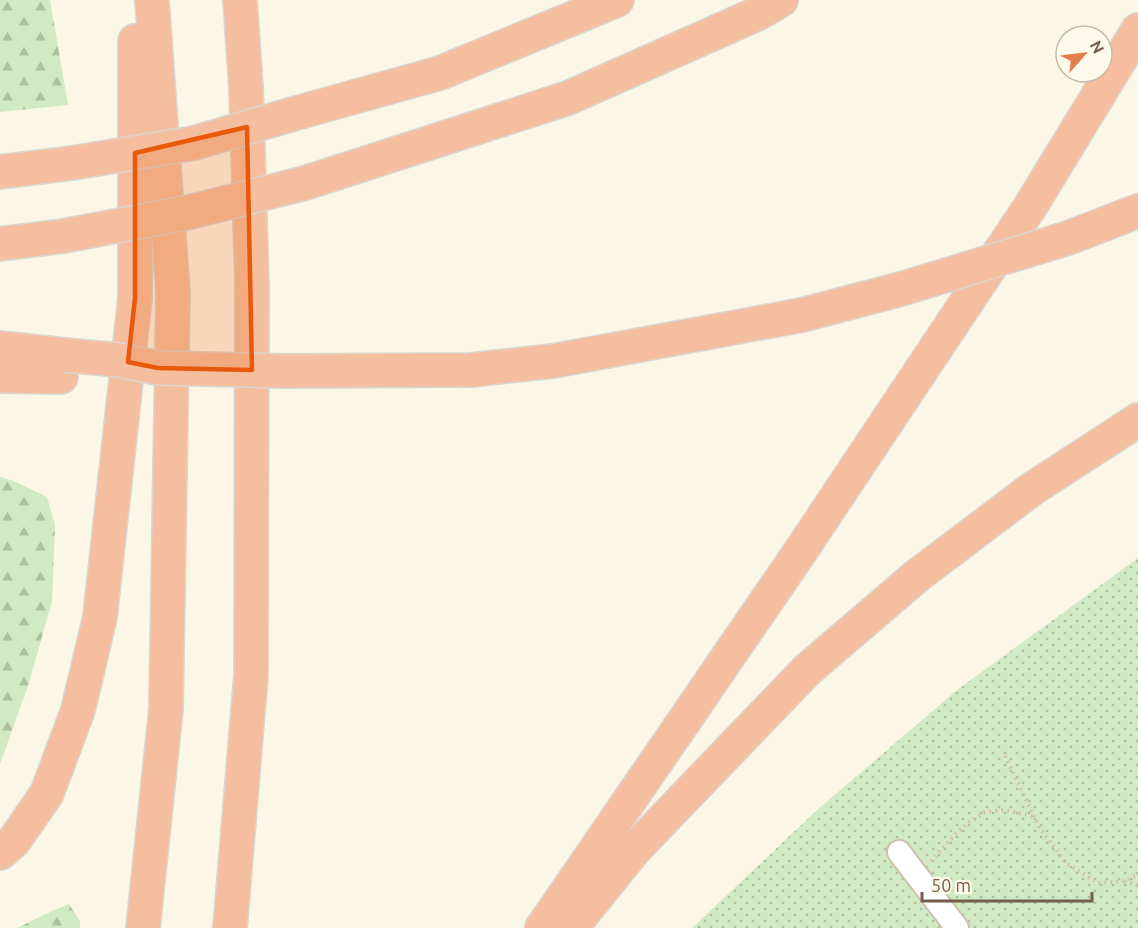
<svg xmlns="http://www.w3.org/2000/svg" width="1138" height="928" viewBox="0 0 1138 928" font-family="Ubuntu,sans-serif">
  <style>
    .grass { fill: url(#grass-dots) }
    .forest { fill: url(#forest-firs) }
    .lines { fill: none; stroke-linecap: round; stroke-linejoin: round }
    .minor-casing { stroke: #d0c1af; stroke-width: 26 }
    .highway-casing { stroke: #dbd5d0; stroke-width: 36 }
    .path { stroke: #d6bba1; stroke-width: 4; stroke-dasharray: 1.5 4.5; stroke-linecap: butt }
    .minor { stroke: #fff; stroke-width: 22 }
    .highway { stroke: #f5be9e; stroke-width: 33 }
    .highway-bridge-casing { stroke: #dbd5d0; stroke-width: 36; stroke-linecap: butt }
    .highway-bridge { stroke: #f5be9e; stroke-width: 33 }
    .marked { fill: #e8590c; fill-opacity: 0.2; stroke: #e8590c; stroke-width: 4.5; stroke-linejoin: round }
  </style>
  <defs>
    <pattern id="grass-dots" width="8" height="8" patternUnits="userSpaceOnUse" patternTransform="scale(1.5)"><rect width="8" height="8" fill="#d0eac4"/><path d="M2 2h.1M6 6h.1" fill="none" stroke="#adc1a1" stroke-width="1.8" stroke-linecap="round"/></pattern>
    <pattern id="forest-firs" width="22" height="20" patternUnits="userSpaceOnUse" patternTransform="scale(1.5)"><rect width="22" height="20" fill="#d0eac4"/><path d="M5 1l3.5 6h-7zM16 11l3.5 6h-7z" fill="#adc1a1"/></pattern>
  </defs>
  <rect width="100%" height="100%" fill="#fcf6e6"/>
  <path class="grass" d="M 1138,558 L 1138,928 L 692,928 L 816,811 L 957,690 Z"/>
  <g class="forest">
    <path d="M 0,0 L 50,0 L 68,105 L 0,112 Z"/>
    <path d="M 0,477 L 14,481 L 47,497 L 55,525 L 52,601 L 29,683 L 0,764 Z"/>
    <path d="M 69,904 L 80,921 L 80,928 L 17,928 L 52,911 Z"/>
  </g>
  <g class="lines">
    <defs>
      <path id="minor" d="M 899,852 L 957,928"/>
      <g id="highway">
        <path d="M 293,114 L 440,73 L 617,0"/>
        <path d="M 0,172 L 72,163"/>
        <path d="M 305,183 L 568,98 L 759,13 L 781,0"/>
        <path d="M 1068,238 L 1138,211"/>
        <path d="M 0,244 L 63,236"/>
        <path d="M 0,348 L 64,355"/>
        <path d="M 285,371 L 471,370 L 553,361 L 802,315 L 901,289"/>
        <path d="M 0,376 L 61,377"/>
        <path d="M 0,853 L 14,841 L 47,793 L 78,710 L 100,617 L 135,298 L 135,41"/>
        <path d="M 143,928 L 166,709 L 173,293 L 152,0"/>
        <path d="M 230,928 L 251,675 L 252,285 L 246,88 L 240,0"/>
        <path d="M 542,928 L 802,549 L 1030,207 L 1138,30"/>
        <path d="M 571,928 L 635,849 L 807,670 L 918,575 L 1032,489 L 1138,420"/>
      </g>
    </defs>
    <use href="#minor" class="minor-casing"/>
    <use href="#highway" class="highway-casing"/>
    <g class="path">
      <path d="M 1005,756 L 1039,827 L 1066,863 L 1098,883 L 1125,881 L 1138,874"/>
      <path d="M 931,861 L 955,834 L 969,822 L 985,812 L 1005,810 L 1033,816"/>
      <path d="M 1125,881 L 1138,886"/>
    </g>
    <use href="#minor" class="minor"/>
    <use href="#highway" class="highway"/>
    <defs>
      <g id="highway-bridge">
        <path d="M 72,163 L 194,143 L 293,114"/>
        <path d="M 63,236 L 190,212 L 305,183"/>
        <path d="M 901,289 L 1068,238"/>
        <path d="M 64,355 L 119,360 L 158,368 L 285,371"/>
      </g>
    </defs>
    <use href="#highway-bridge" class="highway-bridge-casing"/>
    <use href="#highway-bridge" class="highway-bridge"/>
  </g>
  <path class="marked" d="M 247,127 L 252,370 L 158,368 L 128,362 L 135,298 L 135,153 Z"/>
  <g transform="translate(1084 54) rotate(62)"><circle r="28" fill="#fff9ec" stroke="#c8bbac" stroke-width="1.5"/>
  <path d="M0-4.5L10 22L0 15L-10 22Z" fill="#e47f4d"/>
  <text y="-9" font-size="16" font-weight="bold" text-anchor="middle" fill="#755e4b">N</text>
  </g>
  <path d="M922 892v9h170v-9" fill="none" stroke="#755e4b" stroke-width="3"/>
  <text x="931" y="892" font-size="18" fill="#755e4b" stroke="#fff9ec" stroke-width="4.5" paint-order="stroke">50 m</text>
</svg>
